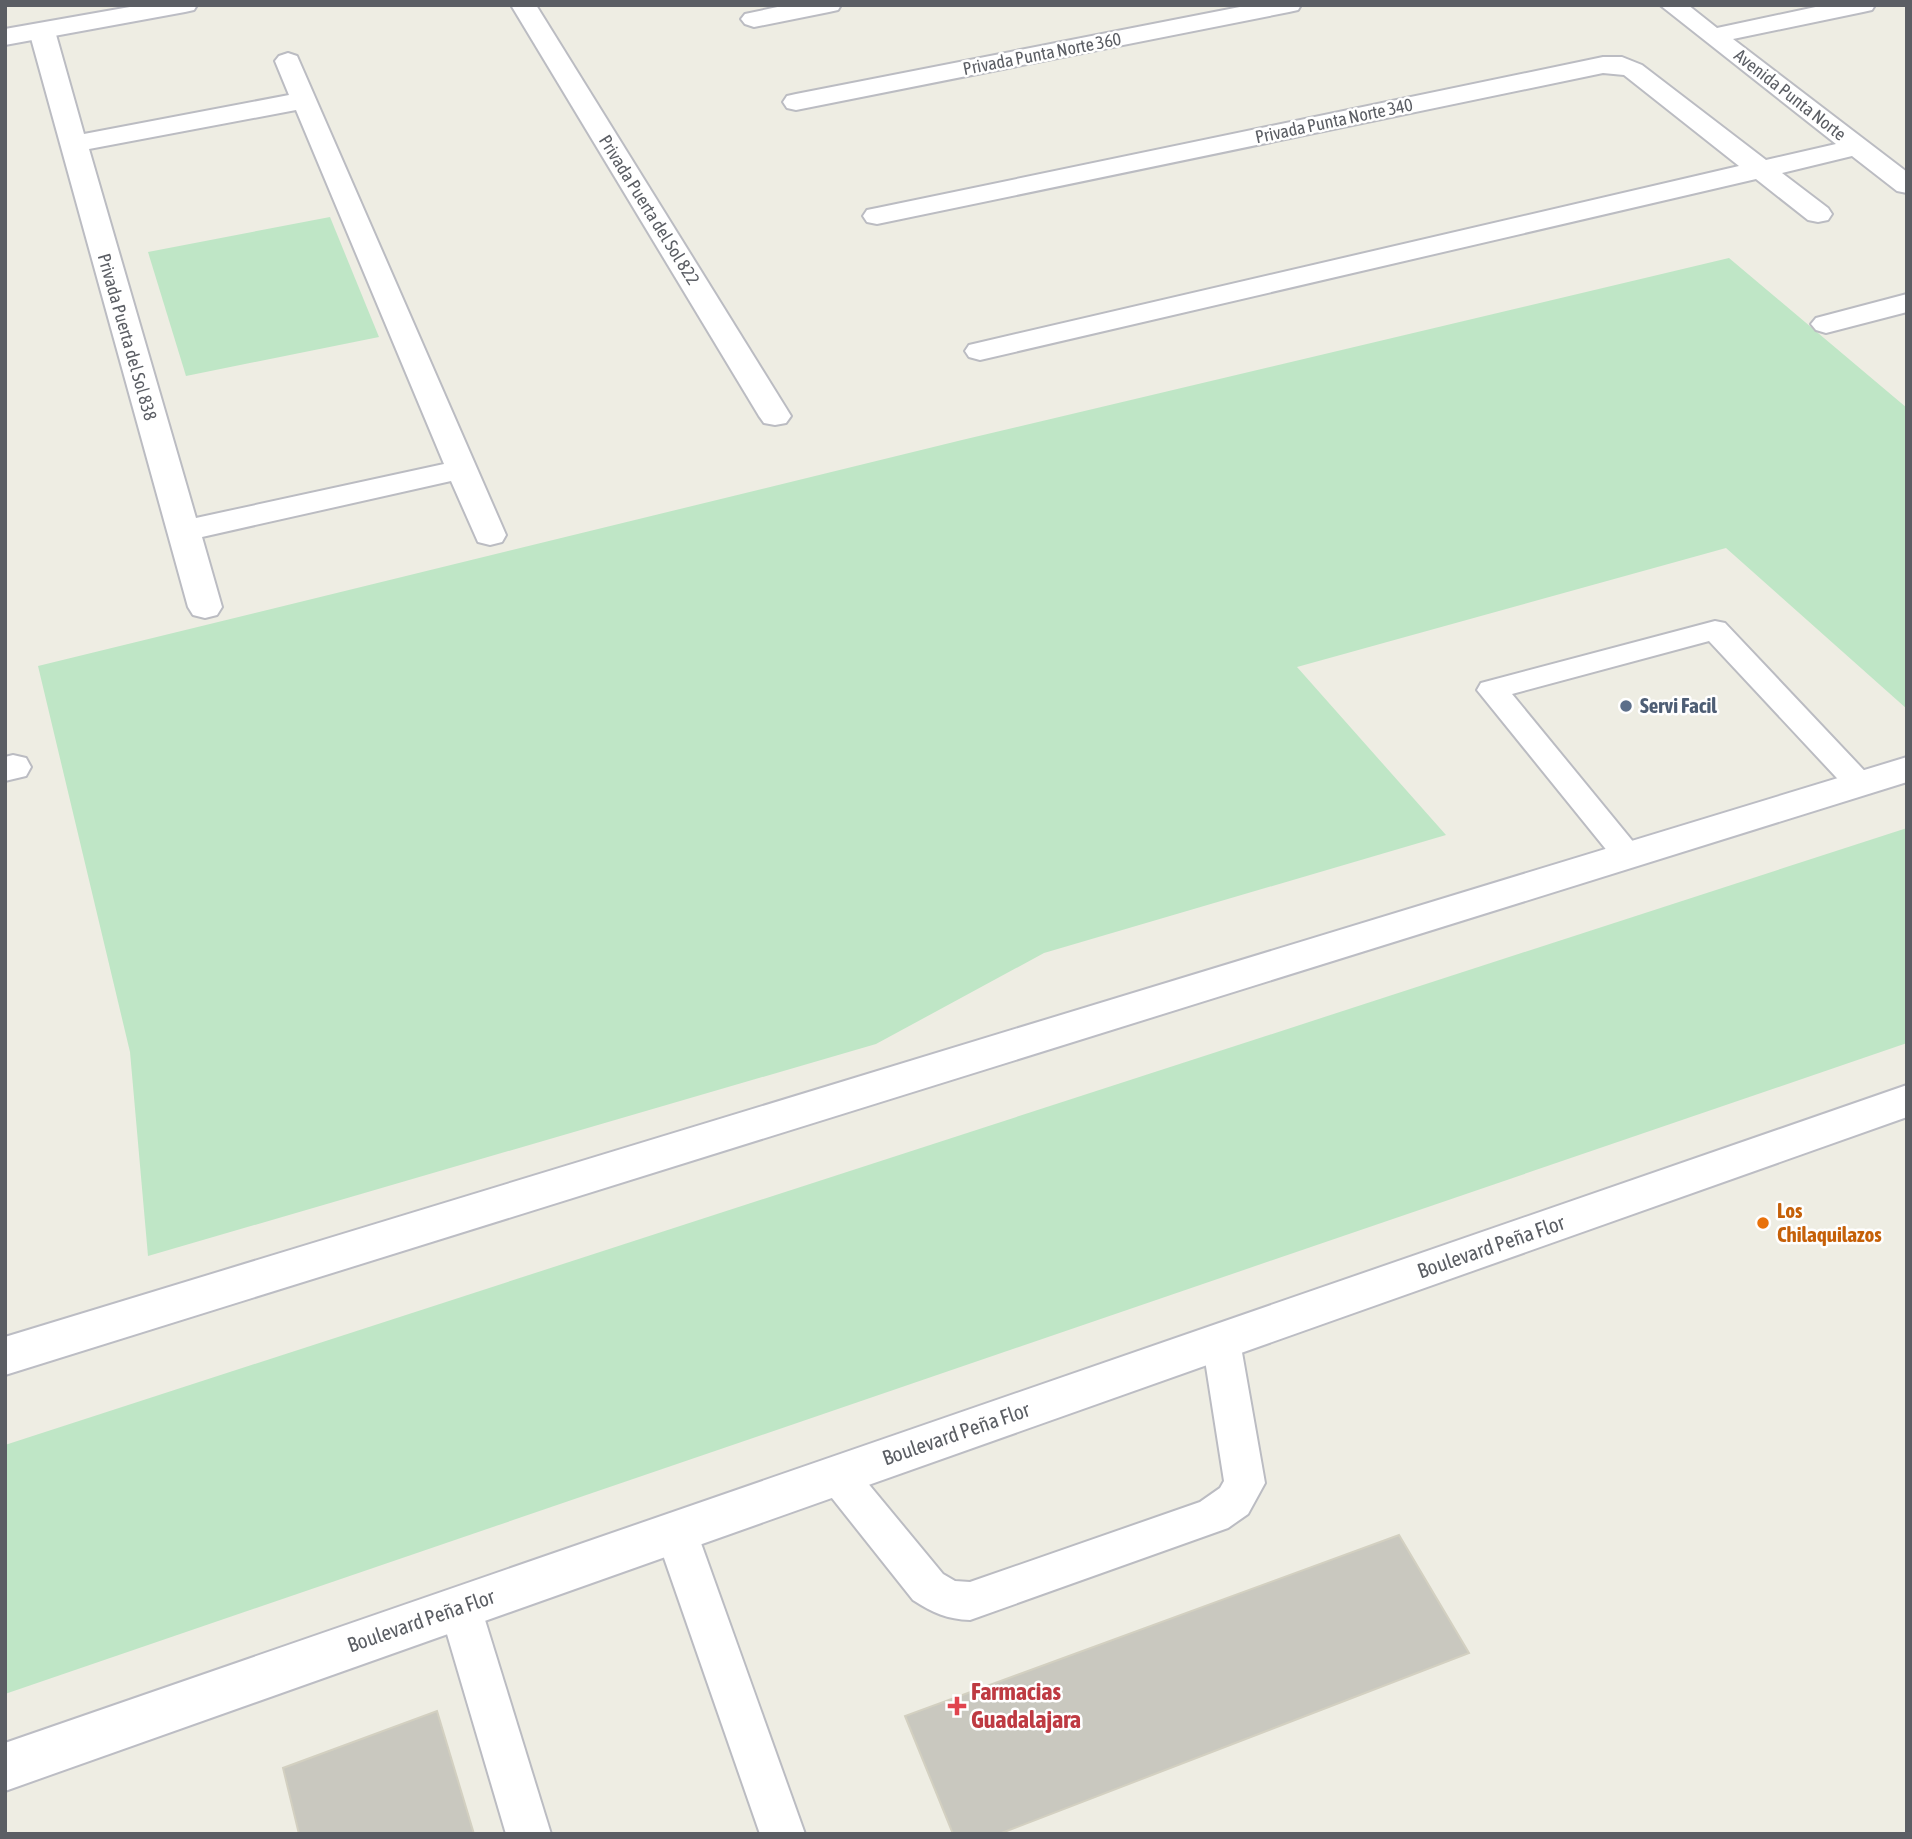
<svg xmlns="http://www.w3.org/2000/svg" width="1912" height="1839" viewBox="0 0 1912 1839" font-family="'Asap Condensed',sans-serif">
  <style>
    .green { fill: #bfe6c6 }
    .building { fill: #c9c8bf; stroke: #d3d0c1; stroke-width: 2 }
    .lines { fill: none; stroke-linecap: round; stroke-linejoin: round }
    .lane-casing { stroke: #bbbcc2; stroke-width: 4 }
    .street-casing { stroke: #bbbcc2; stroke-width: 4 }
    .secondary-casing { stroke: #bcbdc4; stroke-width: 4 }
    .lane { fill: #fff; fill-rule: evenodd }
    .street { fill: #fff; fill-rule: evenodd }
    .secondary { fill: #fff; fill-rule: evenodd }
    .service-dot { fill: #5c6f8a; stroke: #fff; stroke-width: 2.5 }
    .food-dot { fill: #e8710a; stroke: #fff; stroke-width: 2.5 }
    .health-dot { fill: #e0444e; stroke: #fff; stroke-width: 2.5 }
    .labels { text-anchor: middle; stroke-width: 5; stroke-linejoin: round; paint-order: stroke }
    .far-street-label { font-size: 18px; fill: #5b5e64; stroke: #fff }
    .service-label { font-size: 21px; font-weight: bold; fill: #4e5e75; stroke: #fff; text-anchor: start }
    .food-label { font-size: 21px; font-weight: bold; fill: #c56008; stroke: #fff; text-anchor: start }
    .street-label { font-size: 21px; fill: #5b5e64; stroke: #fff }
    .near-health-label { font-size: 24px; font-weight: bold; fill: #be3a42; stroke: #fff; text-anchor: start }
  </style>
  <rect width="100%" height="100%" fill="#eeede3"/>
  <g class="green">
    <path d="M 330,217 L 379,337 L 186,376 L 148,252 Z"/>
    <path d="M 1729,258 L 1907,408 L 1907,709 L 1726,548 L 1297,667 L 1446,835 L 1044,953 L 876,1044 L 148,1256 L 130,1052 L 38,666 L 962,440 Z"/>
    <path d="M 1907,828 L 1907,1043 L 5,1694 L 5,1445 Z"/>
  </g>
  <g class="building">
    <path d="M 1399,1535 L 1469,1653 L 999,1834 L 953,1834 L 905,1716 Z"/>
    <path d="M 437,1711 L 474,1834 L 299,1834 L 283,1768 Z"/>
  </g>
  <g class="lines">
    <defs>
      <g id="lane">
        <path d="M 1715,621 L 1725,623 L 1876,783 L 1871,791 L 1860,794 L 1849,791 L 1709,641 L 1512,694 L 1644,855 L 1639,863 L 1628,866 L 1617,863 L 1477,690 L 1481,683 Z"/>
        <path d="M 1221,1325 L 1235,1330 L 1240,1341 L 1265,1483 L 1248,1514 L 1228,1528 L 970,1620 C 947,1619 933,1613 913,1600 L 824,1488 L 818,1476 L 824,1464 L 838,1458 L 852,1464 L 943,1574 L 955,1581 L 970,1582 L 1200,1502 L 1220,1488 L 1224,1481 L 1202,1341 L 1207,1330 Z"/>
        <path d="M 676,1514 L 691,1519 L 697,1532 L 805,1834 L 760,1834 L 655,1532 L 661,1519 Z"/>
        <path d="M 460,1588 L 475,1593 L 481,1607 L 551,1834 L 506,1834 L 439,1607 L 445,1593 Z"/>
      </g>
      <g id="street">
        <path d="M 511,5 L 536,5 L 791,416 L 786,423 L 775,425 L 764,423 L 759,416 Z"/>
        <path d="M 787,5 L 841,5 L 838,10 L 829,12 L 754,27 L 745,24 L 741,19 L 745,14 Z"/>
        <path d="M 1250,5 L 1301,5 L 1298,10 L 1289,12 L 796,110 L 787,108 L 783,102 L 787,96 L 796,94 Z"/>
        <path d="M 1660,5 L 1688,5 L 1717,28 L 1825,5 L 1875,5 L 1872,10 L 1863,12 L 1733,39 L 1907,172 L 1907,193 L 1897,191 L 1852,156 L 1782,173 L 1828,208 L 1832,214 L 1828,220 L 1818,222 L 1808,220 L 1756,179 L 980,360 L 969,357 L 965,351 L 969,345 L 1739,166 L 1624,75 L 1603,73 L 877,224 L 867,222 L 863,216 L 867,210 L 877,208 L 1603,57 L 1622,57 L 1642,65 L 1766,160 L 1836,144 Z"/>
        <path d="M 42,23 L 51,26 L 55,31 L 84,134 L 289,95 L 275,61 L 279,56 L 288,53 L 297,56 L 506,535 L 502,542 L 490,545 L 478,542 L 451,481 L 202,537 L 222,607 L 217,615 L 205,618 L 193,615 L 188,607 L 167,531 L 29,31 L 33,26 ZM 296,110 L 444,464 L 196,518 L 89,149 Z"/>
        <path d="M 1907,294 L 1907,312 L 1826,333 L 1816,330 L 1811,324 L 1816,318 Z"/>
        <path d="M 13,755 L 26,758 L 31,767 L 26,776 L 5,781 L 5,757 Z"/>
      </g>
      <g id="secondary">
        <path d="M 141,5 L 197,5 L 194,10 L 185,12 L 5,45 L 5,29 Z"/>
        <path d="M 1907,757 L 1907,782 L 5,1375 L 5,1337 Z"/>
        <path d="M 1907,1085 L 1907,1117 L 5,1791 L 5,1743 Z"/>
      </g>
    </defs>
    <use href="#lane" class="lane-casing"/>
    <use href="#street" class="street-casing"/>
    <use href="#secondary" class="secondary-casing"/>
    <use href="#lane" class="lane"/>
    <use href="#street" class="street"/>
    <use href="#secondary" class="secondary"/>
  </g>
  <circle class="service-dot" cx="1626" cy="706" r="7"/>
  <circle class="food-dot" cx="1763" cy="1223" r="7"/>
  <path class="health-dot" d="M953.5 1695.5h7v7h7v7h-7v7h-7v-7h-7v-7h7z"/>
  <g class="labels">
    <g class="far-street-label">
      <text transform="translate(1042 54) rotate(-11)" y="6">Privada Punta Norte 360</text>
      <text transform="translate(1790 95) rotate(38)" y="6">Avenida Punta Norte</text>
      <text transform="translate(1334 121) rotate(-12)" y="6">Privada Punta Norte 340</text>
      <text transform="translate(649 210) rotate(58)" y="6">Privada Puerta del Sol 822</text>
      <text transform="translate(127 337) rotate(74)" y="6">Privada Puerta del Sol 838</text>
    </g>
    <g class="service-label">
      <text x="1640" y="713">Servi Facil</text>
    </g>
    <g class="food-label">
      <text x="1777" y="1218">Los<tspan x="1777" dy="24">Chilaquilazos</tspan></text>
    </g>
    <g class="street-label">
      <text transform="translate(1491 1247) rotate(-19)" y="7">Boulevard Peña Flor</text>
      <text transform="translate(956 1434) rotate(-19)" y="7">Boulevard Peña Flor</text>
      <text transform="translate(421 1621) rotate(-19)" y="7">Boulevard Peña Flor</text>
    </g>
    <g class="near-health-label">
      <text x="971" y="1700">Farmacias<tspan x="971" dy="28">Guadalajara</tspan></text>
    </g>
  </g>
  <rect width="1912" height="1839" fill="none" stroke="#5b5e64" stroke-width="14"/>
</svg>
